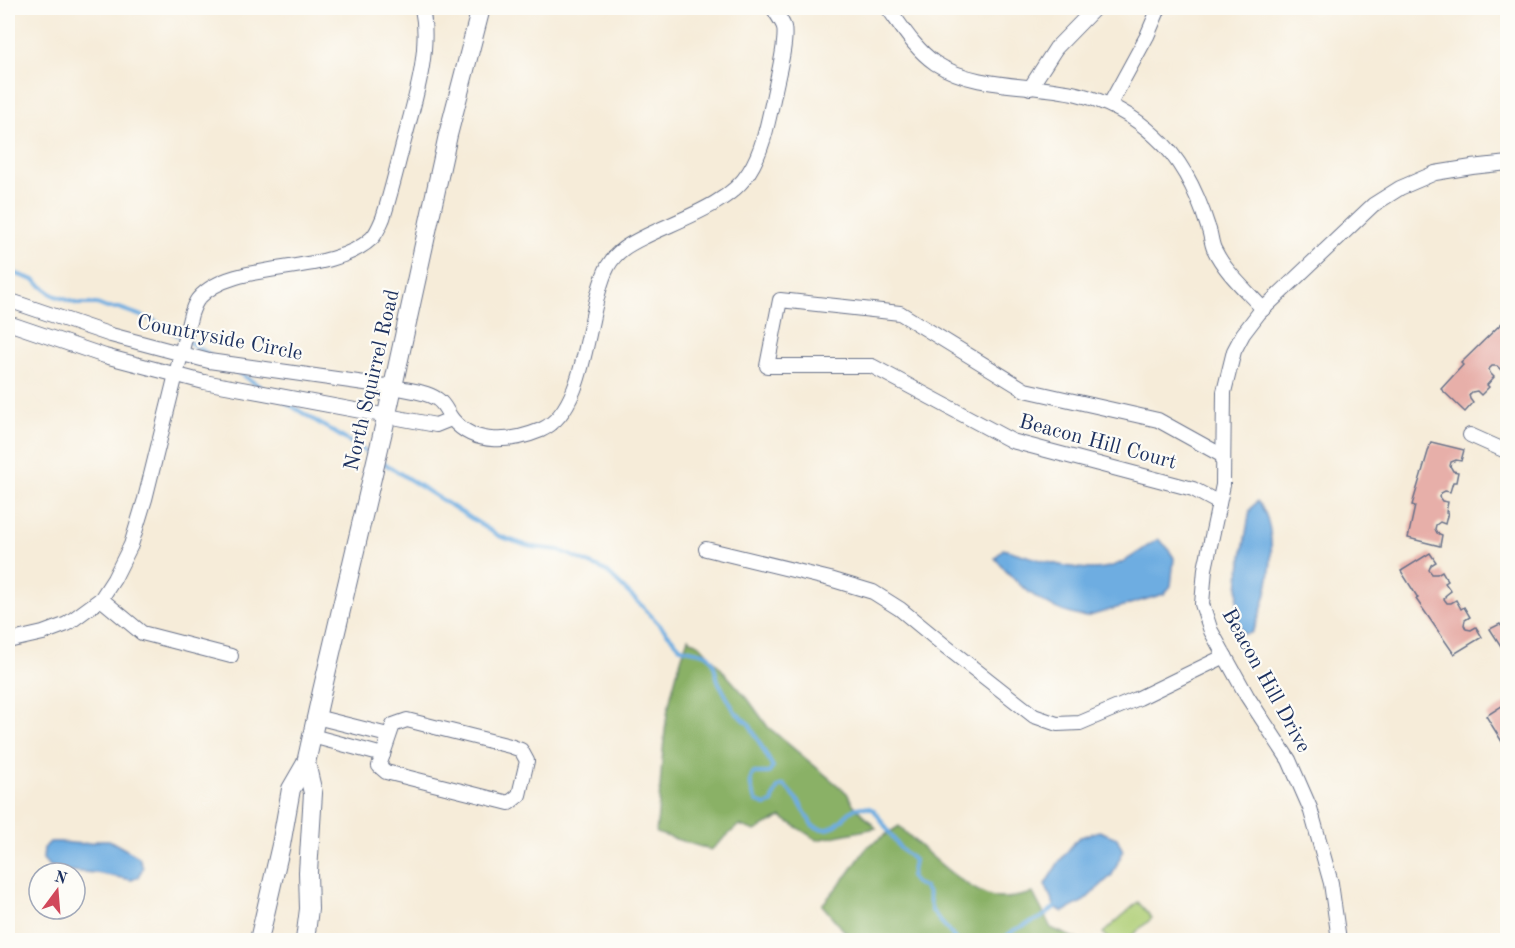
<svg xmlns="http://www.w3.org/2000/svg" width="1515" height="948" viewBox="0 0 1515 948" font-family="'Old Standard TT',serif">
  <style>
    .green { fill: #aece75; stroke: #647e6a; stroke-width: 1.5 }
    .forest { fill: #8ab166; stroke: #527062; stroke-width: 1.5 }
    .water { fill: #6eade1; stroke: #446ea0; stroke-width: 1.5 }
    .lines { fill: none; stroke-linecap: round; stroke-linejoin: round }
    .stream { stroke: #6eade1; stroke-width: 4 }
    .building { fill: #e7afa9 }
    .street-casing { stroke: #687189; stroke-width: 16 }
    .secondary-casing { stroke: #687189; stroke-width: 20 }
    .street { stroke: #fff; stroke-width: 14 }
    .secondary { stroke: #fff; stroke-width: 18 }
    .labels { text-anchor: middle; stroke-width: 4.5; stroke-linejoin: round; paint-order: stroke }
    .street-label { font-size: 21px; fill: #1b2f5e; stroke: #fdfcf7 }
  </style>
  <rect width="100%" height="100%" fill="#fdfcf7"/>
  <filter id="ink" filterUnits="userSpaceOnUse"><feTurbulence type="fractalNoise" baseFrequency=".0167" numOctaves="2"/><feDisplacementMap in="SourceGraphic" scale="12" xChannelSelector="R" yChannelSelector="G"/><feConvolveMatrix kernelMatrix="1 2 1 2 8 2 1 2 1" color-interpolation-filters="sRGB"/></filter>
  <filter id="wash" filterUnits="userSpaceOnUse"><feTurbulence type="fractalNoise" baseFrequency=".008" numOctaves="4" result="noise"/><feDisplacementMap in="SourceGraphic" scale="24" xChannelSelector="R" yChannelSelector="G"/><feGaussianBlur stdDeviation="1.35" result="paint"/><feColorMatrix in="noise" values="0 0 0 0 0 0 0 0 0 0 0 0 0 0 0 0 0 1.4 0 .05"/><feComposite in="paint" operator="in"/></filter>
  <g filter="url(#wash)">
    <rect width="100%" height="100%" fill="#f6ecd9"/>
    <path class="green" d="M 1138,902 L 1152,918 L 1127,940 L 1109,940 L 1103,933 Z"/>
    <g class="forest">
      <path d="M 688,638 L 700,645 L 748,699 L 768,727 L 847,793 L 853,804 L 876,828 L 817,840 L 781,817 L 755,831 L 739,825 L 711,850 L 656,833 C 661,792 661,750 668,709 C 673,685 680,661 688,638 Z"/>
      <path d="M 899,826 C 921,847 971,897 1001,898 C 1011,899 1023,895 1033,893 L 1051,928 L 1078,940 L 852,940 L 822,905 L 849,873 L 867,847 Z"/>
    </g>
    <g class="water">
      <path d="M 1257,501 C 1283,526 1269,605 1251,633 L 1244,634 C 1228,614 1246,536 1250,510 Z"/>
      <path d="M 1158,539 L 1167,547 L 1174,558 L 1171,586 L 1164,594 L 1086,617 C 1047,612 1018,587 995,558 L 1003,549 C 1034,557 1078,575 1109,567 C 1127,562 1143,549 1158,539 Z"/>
      <path d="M 1099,831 L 1117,838 L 1123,851 L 1112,875 L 1084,901 L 1063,912 L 1055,907 L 1045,884 L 1059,862 L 1078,838 Z"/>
      <path d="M 100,840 L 109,840 L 139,857 L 143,868 L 138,877 L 132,880 L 96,873 L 70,871 L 49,866 L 43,859 L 44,848 L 50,842 C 67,840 83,848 100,840 Z"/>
    </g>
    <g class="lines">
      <g class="stream">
        <path d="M 8,271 L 34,280 L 53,295 L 78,304 L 97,304 L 107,308 L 119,308 L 153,320 L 182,338"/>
        <path d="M 189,342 L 210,355"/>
        <path d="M 234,370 L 261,387"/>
        <path d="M 285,402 L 371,455"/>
        <path d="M 382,462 L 499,536 L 531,547 L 559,550 L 606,571 L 643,607 L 681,648 L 704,653 L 709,656 L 713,662 L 718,681 L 735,712 L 749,724 L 773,767 L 769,773 L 753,773 C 748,782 752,794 757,802 L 765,805 L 772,803 C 775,795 775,786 784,785 L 799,802 L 812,825 C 843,843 843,795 874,810 L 900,848 L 914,860 L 911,878 L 915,883 L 924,887 L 928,893 L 932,911 L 956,940"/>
        <path d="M 1002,940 L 1014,930 L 1041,918 L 1055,907"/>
      </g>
    </g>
    <g id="blocks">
      <g class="building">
        <path d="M 1508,317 L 1508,363 L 1501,370 L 1497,366 L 1492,366 L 1489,369 L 1490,373 L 1494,377 L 1487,385 L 1489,387 L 1481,395 L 1477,391 L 1472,392 L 1469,395 L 1470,399 L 1473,403 L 1465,412 L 1441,389 L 1463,365 L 1461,363 Z"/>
        <path d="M 1431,442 L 1464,450 L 1461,461 L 1456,460 L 1451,462 L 1450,466 L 1453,471 L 1458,472 L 1456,482 L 1453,482 L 1450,492 L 1445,491 L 1441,493 L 1439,497 L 1442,501 L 1448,502 L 1446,512 L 1448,512 L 1445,524 L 1440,522 L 1436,525 L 1435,529 L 1437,533 L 1442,535 L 1440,546 L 1408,538 L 1415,506 L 1412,505 Z"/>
        <path d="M 1430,553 L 1436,562 L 1431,565 L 1429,570 L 1432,574 L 1437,574 L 1442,571 L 1448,581 L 1445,583 L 1451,591 L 1446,595 L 1444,599 L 1447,603 L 1451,603 L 1456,600 L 1461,609 L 1464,607 L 1470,617 L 1465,620 L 1464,625 L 1466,629 L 1471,630 L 1476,627 L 1482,637 L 1454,654 L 1416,599 L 1418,598 L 1401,571 Z"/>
        <path d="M 1500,624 L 1503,628 L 1508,629 L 1508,657 L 1490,629 Z"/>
        <path d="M 1508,702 L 1508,743 L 1504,745 L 1486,716 Z"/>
      </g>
    </g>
  </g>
  <g filter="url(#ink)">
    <use href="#blocks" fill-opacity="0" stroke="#687189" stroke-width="1.5"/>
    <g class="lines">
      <defs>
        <g id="street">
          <path d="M 888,8 C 902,27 915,49 935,63 C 977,90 1030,83 1077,94 C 1106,101 1134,116 1156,137 C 1181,159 1198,195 1208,227 C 1211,234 1211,242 1214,249 C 1225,272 1246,290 1263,309"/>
          <path d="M 1030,88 L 1056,48 L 1095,8"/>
          <path d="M 1110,104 L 1147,36 L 1159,8"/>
          <path d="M 8,300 L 111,335 L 209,361 L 393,387 C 407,390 425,391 437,399 C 445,404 447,413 453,420 C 475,446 512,442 541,430 C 589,409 586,308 608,266 C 617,250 630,244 646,236 C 678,220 730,204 749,172 C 764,149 769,117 775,90 C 778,75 787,42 784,27 C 782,21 776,13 773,8"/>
          <path d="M 8,323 L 105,356 L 204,382 L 436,425 L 451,419"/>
          <path d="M 1470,435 L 1508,452"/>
          <path d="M 1219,503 L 1193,489 L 1012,441 L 872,366 L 767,366 L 780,300 L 900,313 L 1025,390 L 1158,420 L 1223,456"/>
          <path d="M 706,549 L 830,579 L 873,592 L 900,609 L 945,646 L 1034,716 L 1057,724 L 1080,723 L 1139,698 L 1225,656"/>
          <path d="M 101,599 L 142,633 L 231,656"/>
          <path d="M 8,641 L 43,633 L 67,624 L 101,599 L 114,579 L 131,545 L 145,499 L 191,314 C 193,309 195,302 199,298 C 234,258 330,278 372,238 C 377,233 380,225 383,218 C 391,193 397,167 404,141 C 415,99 431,51 422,8"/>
          <path d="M 316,717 L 388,735"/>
          <path d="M 407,720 L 510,746 L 521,750 L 527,761 L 519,795 L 509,803 L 386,772 L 379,766 L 393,725 Z"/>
          <path d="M 312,736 L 383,755"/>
          <path d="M 1339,940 L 1331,883 L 1310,808 L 1289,760 L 1247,696 L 1211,631 L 1202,604 L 1205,569 L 1223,485 L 1224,392 L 1234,351 L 1243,334 L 1259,313 L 1373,205 L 1400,188 L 1435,173 L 1472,167 L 1508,163"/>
        </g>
        <g id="secondary">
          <path d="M 259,940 L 281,845 L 291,789 L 306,763 L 322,691 L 387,414 L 448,135 L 481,8"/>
          <path d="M 305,940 L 309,909 L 308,872 L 313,793 L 306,763"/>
        </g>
      </defs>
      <use href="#street" class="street-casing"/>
      <use href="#secondary" class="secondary-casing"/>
      <use href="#street" class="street"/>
      <use href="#secondary" class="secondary"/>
    </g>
  </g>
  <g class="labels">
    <g class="street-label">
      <text transform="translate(220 337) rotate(11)" y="7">Countryside Circle</text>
      <text transform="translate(371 380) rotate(-77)" y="7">North Squirrel Road</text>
      <text transform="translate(1098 441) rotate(15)" y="7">Beacon Hill Court</text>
      <text transform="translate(1267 680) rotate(61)" y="7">Beacon Hill Drive</text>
    </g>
  </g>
  <rect width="1515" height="948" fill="none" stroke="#fdfcf7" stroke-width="30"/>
  <g transform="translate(57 891) rotate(16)"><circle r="28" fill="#fdfcf7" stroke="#a3aaba" stroke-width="1.5"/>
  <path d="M0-4.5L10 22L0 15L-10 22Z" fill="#d1495b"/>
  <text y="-9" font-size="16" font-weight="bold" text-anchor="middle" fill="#1b2f5e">N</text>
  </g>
</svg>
